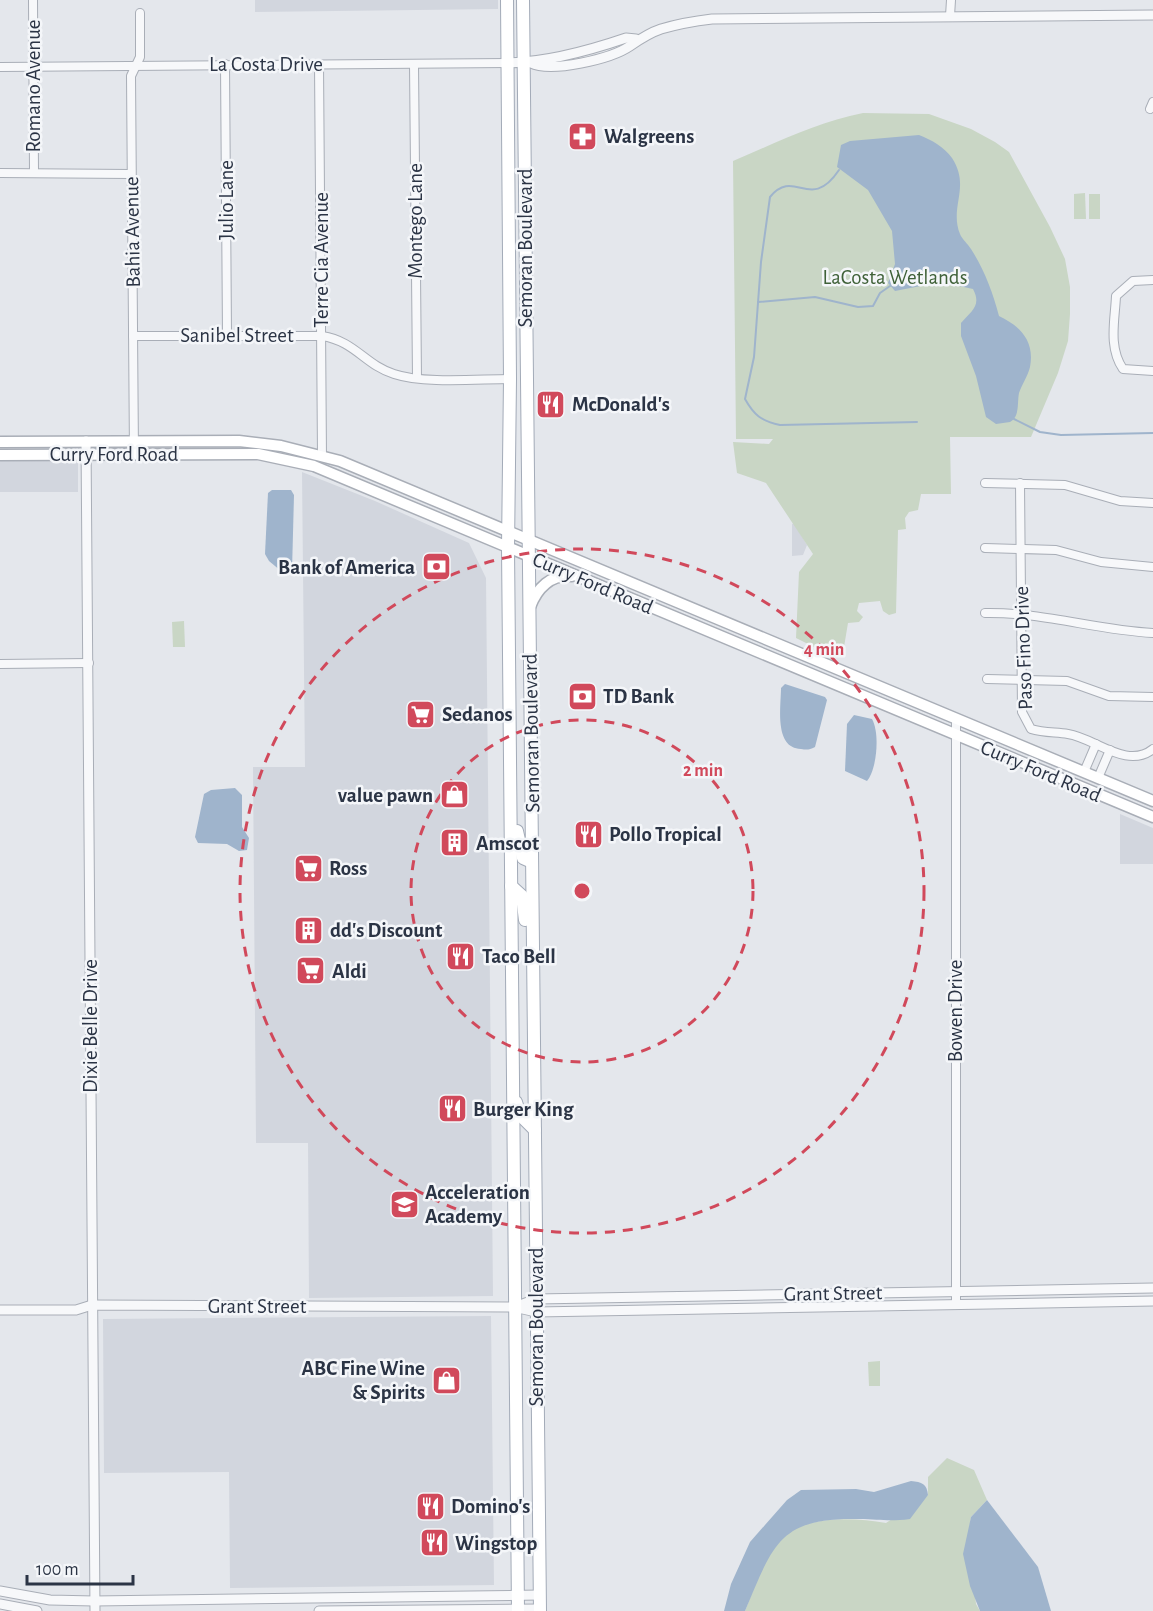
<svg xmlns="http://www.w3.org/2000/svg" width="1153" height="1611" viewBox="0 0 1153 1611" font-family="'Alegreya Sans',sans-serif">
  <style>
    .built { fill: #d2d6de }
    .green { fill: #c9d6c5 }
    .water { fill: #9fb4cc }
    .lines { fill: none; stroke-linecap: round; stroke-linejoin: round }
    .stream { stroke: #9fb4cc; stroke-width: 2 }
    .minor-casing { stroke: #a9aeb7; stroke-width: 10 }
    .tertiary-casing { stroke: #a9aeb7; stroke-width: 11 }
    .secondary-casing { stroke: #a9aeb7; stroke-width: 13 }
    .primary-casing { stroke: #a3abb8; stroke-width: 14 }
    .minor { stroke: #f7f8fa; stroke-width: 8 }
    .tertiary { stroke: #f7f8fa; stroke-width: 9 }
    .secondary { stroke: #fff; stroke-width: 10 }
    .primary { stroke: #fff; stroke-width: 12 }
    .ring { fill: none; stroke: #d1495b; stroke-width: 3; stroke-dasharray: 10 8 }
    .labels { text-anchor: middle; stroke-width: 5; stroke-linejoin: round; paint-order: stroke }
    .street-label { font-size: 21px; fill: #2b3445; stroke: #f4f6f9 }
    .poi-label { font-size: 21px; font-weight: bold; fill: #2b3445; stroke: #f4f6f9; text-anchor: start }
    .park-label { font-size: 21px; fill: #3f6138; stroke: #f4f6f9 }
    .centre { fill: #d1495b; stroke: #f4f6f9; stroke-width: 3 }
    .ring-label { font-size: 18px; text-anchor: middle; font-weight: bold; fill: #d1495b; stroke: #f4f6f9; stroke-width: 5; stroke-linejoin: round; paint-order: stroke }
  </style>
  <rect width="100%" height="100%" fill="#e4e7ec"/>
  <g class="built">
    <path d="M 255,0 L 498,0 L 498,9 L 255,12 Z"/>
    <path d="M 0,460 L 75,460 L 78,462 L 78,492 L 0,492 Z"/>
    <path d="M 302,472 L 375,501 L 469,543 L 486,578 L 493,1296 L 309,1298 L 308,1143 L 256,1143 L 253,767 L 305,767 Z"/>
    <path d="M 794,523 L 807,545 L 803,555 L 792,556 L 792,524 Z"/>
    <path d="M 1120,814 L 1153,828 L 1153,864 L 1120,864 Z"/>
    <path d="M 491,1316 L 494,1585 L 230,1588 L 229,1472 L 104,1473 L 103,1319 Z"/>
  </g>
  <g class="green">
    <path d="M 863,113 L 929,114 L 971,129 L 995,142 L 1009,152 L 1050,227 L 1065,259 L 1070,287 L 1070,314 L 1068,341 L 1058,373 L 1031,437 L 950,437 L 951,494 L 921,494 L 918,510 L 909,512 L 905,518 L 906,529 L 898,530 L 896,613 L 889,615 L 883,611 L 880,601 L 859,603 L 857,611 L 863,617 L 859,622 L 848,623 L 844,647 L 838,655 L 826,653 L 796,638 L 799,572 L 813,554 L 766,483 L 737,473 L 733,442 L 769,444 L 773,439 L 736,439 L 733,161 C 776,143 817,122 863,113 Z"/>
    <path d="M 1085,193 L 1086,219 L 1074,219 L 1074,194 Z"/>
    <rect x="1089" y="194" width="11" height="25"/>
    <path d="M 184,621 L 185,647 L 173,647 L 172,622 Z"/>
    <path d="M 880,1361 L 880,1386 L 869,1386 L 868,1362 Z"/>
    <path d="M 947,1458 L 974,1470 L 987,1500 L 971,1517 L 969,1531 L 976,1604 L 980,1611 L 745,1611 C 753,1592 759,1569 770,1551 C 793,1514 848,1517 886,1523 L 928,1495 L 928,1477 Z"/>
  </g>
  <g class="water">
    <path d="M 919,135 C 932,140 944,147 952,158 C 971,187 949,207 960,234 C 962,239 968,244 971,249 C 984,269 993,293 999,316 C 1020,326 1035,341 1030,367 C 1028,376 1022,384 1019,393 C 1017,403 1020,417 1010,422 L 996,424 L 986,417 L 976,376 L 961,336 L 961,323 C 971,311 982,306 973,289 L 941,282 L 895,291 L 888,283 L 895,264 L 892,231 L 868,190 L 837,167 L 841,145 L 850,141 Z"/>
    <path d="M 272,490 L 291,490 L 294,495 L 292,571 L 287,576 L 269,561 L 265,554 L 268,493 Z"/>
    <path d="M 785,684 L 825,697 L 827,700 L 815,747 C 809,750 807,750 801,749 C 774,748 781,707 781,688 Z"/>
    <path d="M 854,715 L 872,719 C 880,733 877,769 867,781 L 845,771 L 847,724 Z"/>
    <path d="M 235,788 L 242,795 L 242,827 L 249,838 L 247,850 L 239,851 L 227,844 L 198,843 L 195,837 L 204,794 L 211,790 Z"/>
    <path d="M 911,1481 C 922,1482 927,1484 928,1495 L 910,1519 C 887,1522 880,1519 859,1519 C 778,1517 773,1546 745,1611 L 724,1611 L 731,1584 L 750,1542 L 787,1500 L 801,1490 L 856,1489 L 874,1492 Z"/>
    <path d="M 987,1500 L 1038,1567 L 1051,1611 L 980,1611 L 970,1586 L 963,1554 L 971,1517 Z"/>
  </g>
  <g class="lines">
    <g class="stream">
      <path d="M 839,170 C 810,213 795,167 770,197 L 761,262 L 754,357 L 745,399 C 754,415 761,421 780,425 L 917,422"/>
      <path d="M 758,302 L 815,297 L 858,307 L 873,306 L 880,293 L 890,286"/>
      <path d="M 1014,419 L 1040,432 L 1061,435 L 1153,433"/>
    </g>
    <defs>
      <g id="minor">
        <path d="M 33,0 L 34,172"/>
        <path d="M 950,16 L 951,0"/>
        <path d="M 225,64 L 227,335"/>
        <path d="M 319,64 L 322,456"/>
        <path d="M 414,64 L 417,378"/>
        <path d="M 0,67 L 508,63"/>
        <path d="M 1150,109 L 1153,102"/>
        <path d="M 0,173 L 131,174"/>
        <path d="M 1153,280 L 1133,281 L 1116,296 C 1115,320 1108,347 1123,369 L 1153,371"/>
        <path d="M 133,336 L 322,336 C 355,341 365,365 394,374 C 424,384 478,379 510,379"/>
        <path d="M 134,454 L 131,76 L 140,57 L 140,13"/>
        <path d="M 985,483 L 1065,485 L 1120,501 L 1153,503"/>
        <path d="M 1020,483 L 1022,712 L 1031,729 C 1044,733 1056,732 1068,734 C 1095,738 1127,770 1153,749"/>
        <path d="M 985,548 L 1056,550 L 1101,562 L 1153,567"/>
        <path d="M 985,613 C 1043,612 1096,630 1153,633"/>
        <path d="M 0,664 L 89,663"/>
        <path d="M 987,679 L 1067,681 L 1109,696 L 1153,697"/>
        <path d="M 1084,772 L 1096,744"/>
        <path d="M 1098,778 L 1110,750"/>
        <path d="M 956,1304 L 956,719"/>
      </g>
      <g id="tertiary">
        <path d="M 508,63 C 548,62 588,51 626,38 L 636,39"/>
        <path d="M 531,63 C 551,73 611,59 630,46 C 640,39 649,33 661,29 C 678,24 695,21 712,19 L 1153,15"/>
        <path d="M 86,441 L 95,1611"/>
        <path d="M 515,1307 L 536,1299 L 1153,1288"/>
        <path d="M 0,1310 L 76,1310 L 92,1305 L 514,1307 L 536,1312 L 1153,1301"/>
        <path d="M 0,1591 L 50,1600 L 94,1601 L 540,1595"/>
        <path d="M 0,1604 L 37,1611"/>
        <path d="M 319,1611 L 540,1609"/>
      </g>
      <g id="secondary">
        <path d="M 0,442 L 239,441 L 281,446 L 340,461 L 1153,801"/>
        <path d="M 0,455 L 258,454 L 314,466 L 1153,817"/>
        <path d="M 530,607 C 537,588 551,574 572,576"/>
      </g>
      <g id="primary">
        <path d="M 507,0 L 510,379 L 508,548 L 518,1611"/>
        <path d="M 523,0 L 540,1611"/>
        <path d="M 517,831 L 523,858 L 532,862"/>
        <path d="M 511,886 L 522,896 L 525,920"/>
        <path d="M 516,1102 L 520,1115 L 535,1130"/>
      </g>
    </defs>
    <use href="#minor" class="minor-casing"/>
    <use href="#tertiary" class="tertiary-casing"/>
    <use href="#secondary" class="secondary-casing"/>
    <use href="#primary" class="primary-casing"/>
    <use href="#minor" class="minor"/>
    <use href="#tertiary" class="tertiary"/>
    <use href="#secondary" class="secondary"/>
    <use href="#primary" class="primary"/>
  </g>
  <g class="ring">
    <circle cx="582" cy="891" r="171"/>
    <circle cx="582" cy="891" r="342"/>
  </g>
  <defs>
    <symbol id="pharmacy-square" viewBox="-11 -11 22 22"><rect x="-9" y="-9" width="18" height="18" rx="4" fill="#d1495b" stroke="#f4f6f9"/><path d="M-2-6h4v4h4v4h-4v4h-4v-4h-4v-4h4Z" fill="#fff"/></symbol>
    <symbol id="restaurant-square" viewBox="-11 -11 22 22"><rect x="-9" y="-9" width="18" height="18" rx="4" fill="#d1495b" stroke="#f4f6f9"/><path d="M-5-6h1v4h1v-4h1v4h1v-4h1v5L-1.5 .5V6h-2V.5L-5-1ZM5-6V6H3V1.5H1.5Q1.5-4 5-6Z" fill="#fff"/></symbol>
    <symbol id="bank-square" viewBox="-11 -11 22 22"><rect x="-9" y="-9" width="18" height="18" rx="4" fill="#d1495b" stroke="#f4f6f9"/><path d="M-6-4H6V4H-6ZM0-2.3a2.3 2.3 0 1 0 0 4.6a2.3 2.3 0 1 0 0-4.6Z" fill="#fff"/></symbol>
    <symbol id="supermarket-square" viewBox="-11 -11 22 22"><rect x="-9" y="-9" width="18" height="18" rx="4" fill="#d1495b" stroke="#f4f6f9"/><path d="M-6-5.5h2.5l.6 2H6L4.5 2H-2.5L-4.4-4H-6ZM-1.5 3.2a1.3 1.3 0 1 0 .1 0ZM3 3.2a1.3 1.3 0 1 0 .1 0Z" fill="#fff"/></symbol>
    <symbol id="shop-square" viewBox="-11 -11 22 22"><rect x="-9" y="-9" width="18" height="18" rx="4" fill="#d1495b" stroke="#f4f6f9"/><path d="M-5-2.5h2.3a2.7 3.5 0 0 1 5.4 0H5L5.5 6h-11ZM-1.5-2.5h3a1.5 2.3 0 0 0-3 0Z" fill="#fff"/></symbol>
    <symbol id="building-square" viewBox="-11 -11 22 22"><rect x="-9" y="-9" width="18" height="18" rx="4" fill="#d1495b" stroke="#f4f6f9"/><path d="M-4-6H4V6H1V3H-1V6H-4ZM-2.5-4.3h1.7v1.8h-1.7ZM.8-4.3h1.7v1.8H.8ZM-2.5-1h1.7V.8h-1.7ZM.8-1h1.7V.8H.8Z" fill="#fff"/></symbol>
    <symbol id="school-square" viewBox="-11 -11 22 22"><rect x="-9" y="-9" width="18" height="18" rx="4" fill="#d1495b" stroke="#f4f6f9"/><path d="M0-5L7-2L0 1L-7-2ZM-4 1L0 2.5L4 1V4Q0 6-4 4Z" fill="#fff"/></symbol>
  </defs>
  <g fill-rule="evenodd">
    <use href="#pharmacy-square" x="566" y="120" width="33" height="33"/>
    <use href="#restaurant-square" x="534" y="388" width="33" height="33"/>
    <use href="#bank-square" x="420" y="550" width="33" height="33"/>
    <use href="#bank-square" x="566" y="680" width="33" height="33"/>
    <use href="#supermarket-square" x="404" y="698" width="33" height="33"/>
    <use href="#shop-square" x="438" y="778" width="33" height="33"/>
    <use href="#restaurant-square" x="572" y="818" width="33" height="33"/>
    <use href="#building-square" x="438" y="826" width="33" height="33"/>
    <use href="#supermarket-square" x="292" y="852" width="33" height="33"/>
    <use href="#building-square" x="292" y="914" width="33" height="33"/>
    <use href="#restaurant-square" x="444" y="940" width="33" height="33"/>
    <use href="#supermarket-square" x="294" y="954" width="33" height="33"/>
    <use href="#restaurant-square" x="436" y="1092" width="33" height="33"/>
    <use href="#school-square" x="388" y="1188" width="33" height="33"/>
    <use href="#shop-square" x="430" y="1364" width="33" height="33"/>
    <use href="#restaurant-square" x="414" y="1490" width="33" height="33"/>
    <use href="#restaurant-square" x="418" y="1526" width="33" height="33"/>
  </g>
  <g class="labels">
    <g class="street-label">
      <text x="266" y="71">La Costa Drive</text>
      <text transform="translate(33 86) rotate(-90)" y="7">Romano Avenue</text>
      <text transform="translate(226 200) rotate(-90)" y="7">Julio Lane</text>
      <text transform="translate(415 221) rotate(-90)" y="7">Montego Lane</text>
      <text transform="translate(132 232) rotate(-91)" y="7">Bahia Avenue</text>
      <text transform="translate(525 248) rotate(-90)" y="7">Semoran Boulevard</text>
      <text transform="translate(321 260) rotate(-90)" y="7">Terre Cia Avenue</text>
      <text x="237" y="342">Sanibel Street</text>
      <text x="114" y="461">Curry Ford Road</text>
      <text transform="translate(593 583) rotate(23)" y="7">Curry Ford Road</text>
      <text transform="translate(1023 648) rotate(-92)" y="7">Paso Fino Drive</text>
      <text transform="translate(531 733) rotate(-91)" y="7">Semoran Boulevard</text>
      <text transform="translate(1041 771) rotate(23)" y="7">Curry Ford Road</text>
      <text transform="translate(955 1011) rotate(-90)" y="7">Bowen Drive</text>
      <text transform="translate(90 1026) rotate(-90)" y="7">Dixie Belle Drive</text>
      <text transform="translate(833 1293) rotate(-1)" y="7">Grant Street</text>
      <text x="257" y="1313">Grant Street</text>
      <text transform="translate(536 1327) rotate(-90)" y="7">Semoran Boulevard</text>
    </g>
    <g class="poi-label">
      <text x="604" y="143">Walgreens</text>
      <text x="572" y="411">McDonald's</text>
      <text x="415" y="574" text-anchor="end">Bank of America</text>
      <text x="603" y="703">TD Bank</text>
      <text x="442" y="721">Sedanos</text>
      <text x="433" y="802" text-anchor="end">value pawn</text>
      <text x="609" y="841">Pollo Tropical</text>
      <text x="476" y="850">Amscot</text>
      <text x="329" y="875">Ross</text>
      <text x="330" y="937">dd's Discount</text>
      <text x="482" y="963">Taco Bell</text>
      <text x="332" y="978">Aldi</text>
      <text x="473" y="1116">Burger King</text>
      <text x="425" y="1199">Acceleration<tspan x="425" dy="24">Academy</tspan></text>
      <text x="425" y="1375" text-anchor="end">ABC Fine Wine<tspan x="425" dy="24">&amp; Spirits</tspan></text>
      <text x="451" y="1513">Domino's</text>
      <text x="455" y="1550">Wingstop</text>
    </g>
    <g class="park-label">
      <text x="895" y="284">LaCosta Wetlands</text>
    </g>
  </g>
  <circle cx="582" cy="891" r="9" class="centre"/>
  <g class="ring-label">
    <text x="824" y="655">4 min</text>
    <text x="703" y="776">2 min</text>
  </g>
  <path d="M27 1575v9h106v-9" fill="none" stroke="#2b3445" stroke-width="3"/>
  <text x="36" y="1575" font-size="18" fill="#2b3445" stroke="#f4f6f9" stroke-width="4.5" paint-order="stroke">100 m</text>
</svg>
